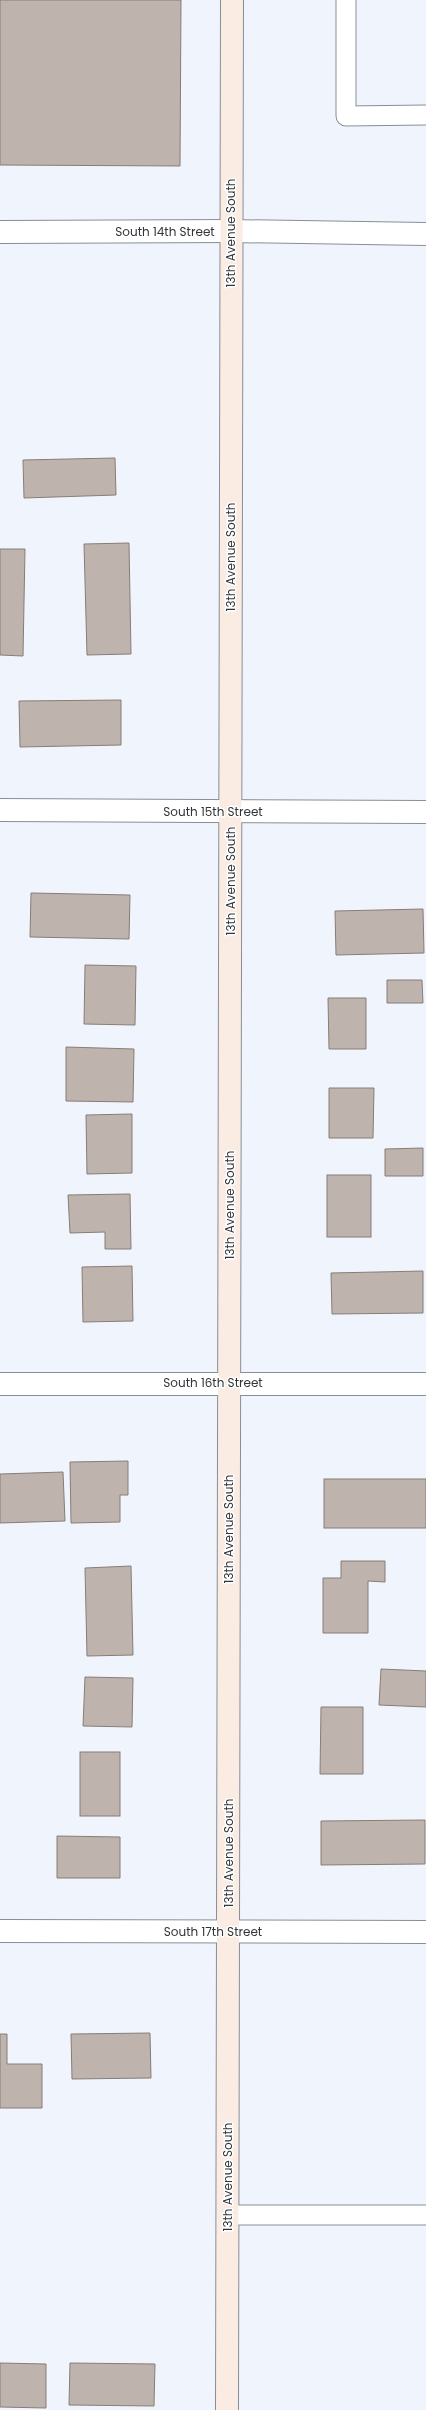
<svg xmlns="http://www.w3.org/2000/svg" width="426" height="2410" viewBox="0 0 426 2410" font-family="Poppins,sans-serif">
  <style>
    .building { fill: #beb3ad; stroke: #877d77 }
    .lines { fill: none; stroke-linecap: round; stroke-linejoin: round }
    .lane-casing { stroke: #888e97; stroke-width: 21 }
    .street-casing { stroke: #888e97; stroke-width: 24 }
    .secondary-casing { stroke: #888e97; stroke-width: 24 }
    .lane { stroke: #fff; stroke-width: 19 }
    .street { stroke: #fff; stroke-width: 22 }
    .secondary { stroke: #faebe3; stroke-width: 22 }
    .labels { text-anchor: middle; stroke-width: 3; stroke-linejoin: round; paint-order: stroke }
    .street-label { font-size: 12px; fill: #323539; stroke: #fff }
  </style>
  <rect width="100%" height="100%" fill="#f0f5fd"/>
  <g class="building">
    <path d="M 0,0 L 181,0 L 180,166 L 0,165 Z"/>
    <path d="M 115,458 L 116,495 L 24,498 L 23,460 Z"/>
    <path d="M 129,543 L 131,654 L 87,655 L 84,544 Z"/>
    <path d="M 0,549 L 25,549 L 23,656 L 0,655 Z"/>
    <path d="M 121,700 L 121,745 L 20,747 L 19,701 Z"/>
    <path d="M 31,893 L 130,895 L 129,939 L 30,937 Z"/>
    <path d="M 423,909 L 424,953 L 336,955 L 335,911 Z"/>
    <path d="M 85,965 L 136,966 L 135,1025 L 84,1024 Z"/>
    <path d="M 387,980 L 422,980 L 423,1003 L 387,1003 Z"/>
    <path d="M 328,998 L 366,998 L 366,1049 L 329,1049 Z"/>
    <path d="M 66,1047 L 134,1049 L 133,1102 L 66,1101 Z"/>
    <path d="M 329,1088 L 374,1088 L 373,1138 L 329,1138 Z"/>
    <path d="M 132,1114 L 132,1173 L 87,1174 L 86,1115 Z"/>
    <path d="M 423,1148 L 423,1176 L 385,1176 L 385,1149 Z"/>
    <rect x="327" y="1175" width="44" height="62"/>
    <path d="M 130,1194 L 131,1249 L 105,1249 L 105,1232 L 70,1233 L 68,1195 Z"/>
    <path d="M 132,1266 L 133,1321 L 83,1322 L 82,1267 Z"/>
    <path d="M 423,1271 L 423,1313 L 332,1314 L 331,1273 Z"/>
    <path d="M 128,1461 L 128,1495 L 120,1495 L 120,1522 L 71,1523 L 70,1462 Z"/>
    <path d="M 63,1472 L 65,1521 L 0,1523 L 0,1474 Z"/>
    <rect x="324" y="1479" width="102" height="49"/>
    <path d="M 341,1561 L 385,1561 L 385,1582 L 368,1581 L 368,1633 L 323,1633 L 323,1578 L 341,1578 Z"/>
    <path d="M 131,1566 L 133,1655 L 87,1656 L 85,1568 Z"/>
    <path d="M 381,1669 L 426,1671 L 426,1707 L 379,1705 Z"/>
    <path d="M 85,1677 L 133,1678 L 132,1727 L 83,1726 Z"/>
    <path d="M 321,1707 L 363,1707 L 363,1774 L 320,1774 Z"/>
    <rect x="80" y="1752" width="40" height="64"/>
    <path d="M 425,1820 L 425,1864 L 321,1865 L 321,1821 Z"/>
    <path d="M 57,1836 L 120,1837 L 120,1878 L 57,1878 Z"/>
    <path d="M 150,2033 L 151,2078 L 72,2079 L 71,2034 Z"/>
    <path d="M 0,2034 L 7,2034 L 7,2064 L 42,2064 L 42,2108 L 0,2108 Z"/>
    <path d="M 0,2363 L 46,2364 L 46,2408 L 0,2407 Z"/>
    <path d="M 70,2363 L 155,2364 L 154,2406 L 69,2405 Z"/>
  </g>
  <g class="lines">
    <defs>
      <g id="lane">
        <path d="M 346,0 L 346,116 L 426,115"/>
        <path d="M 228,2215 L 426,2215"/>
      </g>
      <g id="street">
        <path d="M 0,232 L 231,231 L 426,234"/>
        <path d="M 0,810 L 426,812"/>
        <path d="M 0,1384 L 426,1384"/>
        <path d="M 0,1931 L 426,1932"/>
      </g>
      <path id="secondary" d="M 227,2410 L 232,0"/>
    </defs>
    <use href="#lane" class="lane-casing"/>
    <use href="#street" class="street-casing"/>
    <use href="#secondary" class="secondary-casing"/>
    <use href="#lane" class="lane"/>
    <use href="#street" class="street"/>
    <use href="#secondary" class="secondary"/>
  </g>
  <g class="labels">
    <g class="street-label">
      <text x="165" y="236">South 14th Street</text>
      <text transform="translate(231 233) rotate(-90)" y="4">13th Avenue South</text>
      <text transform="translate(231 557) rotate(-90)" y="4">13th Avenue South</text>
      <text x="213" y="816">South 15th Street</text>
      <text transform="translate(231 881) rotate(-90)" y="4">13th Avenue South</text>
      <text transform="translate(230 1205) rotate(-90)" y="4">13th Avenue South</text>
      <text x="213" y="1387">South 16th Street</text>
      <text transform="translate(229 1529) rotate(-90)" y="4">13th Avenue South</text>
      <text transform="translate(229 1853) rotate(-90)" y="4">13th Avenue South</text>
      <text x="213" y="1936">South 17th Street</text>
      <text transform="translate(228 2177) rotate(-90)" y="4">13th Avenue South</text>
    </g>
  </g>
</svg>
